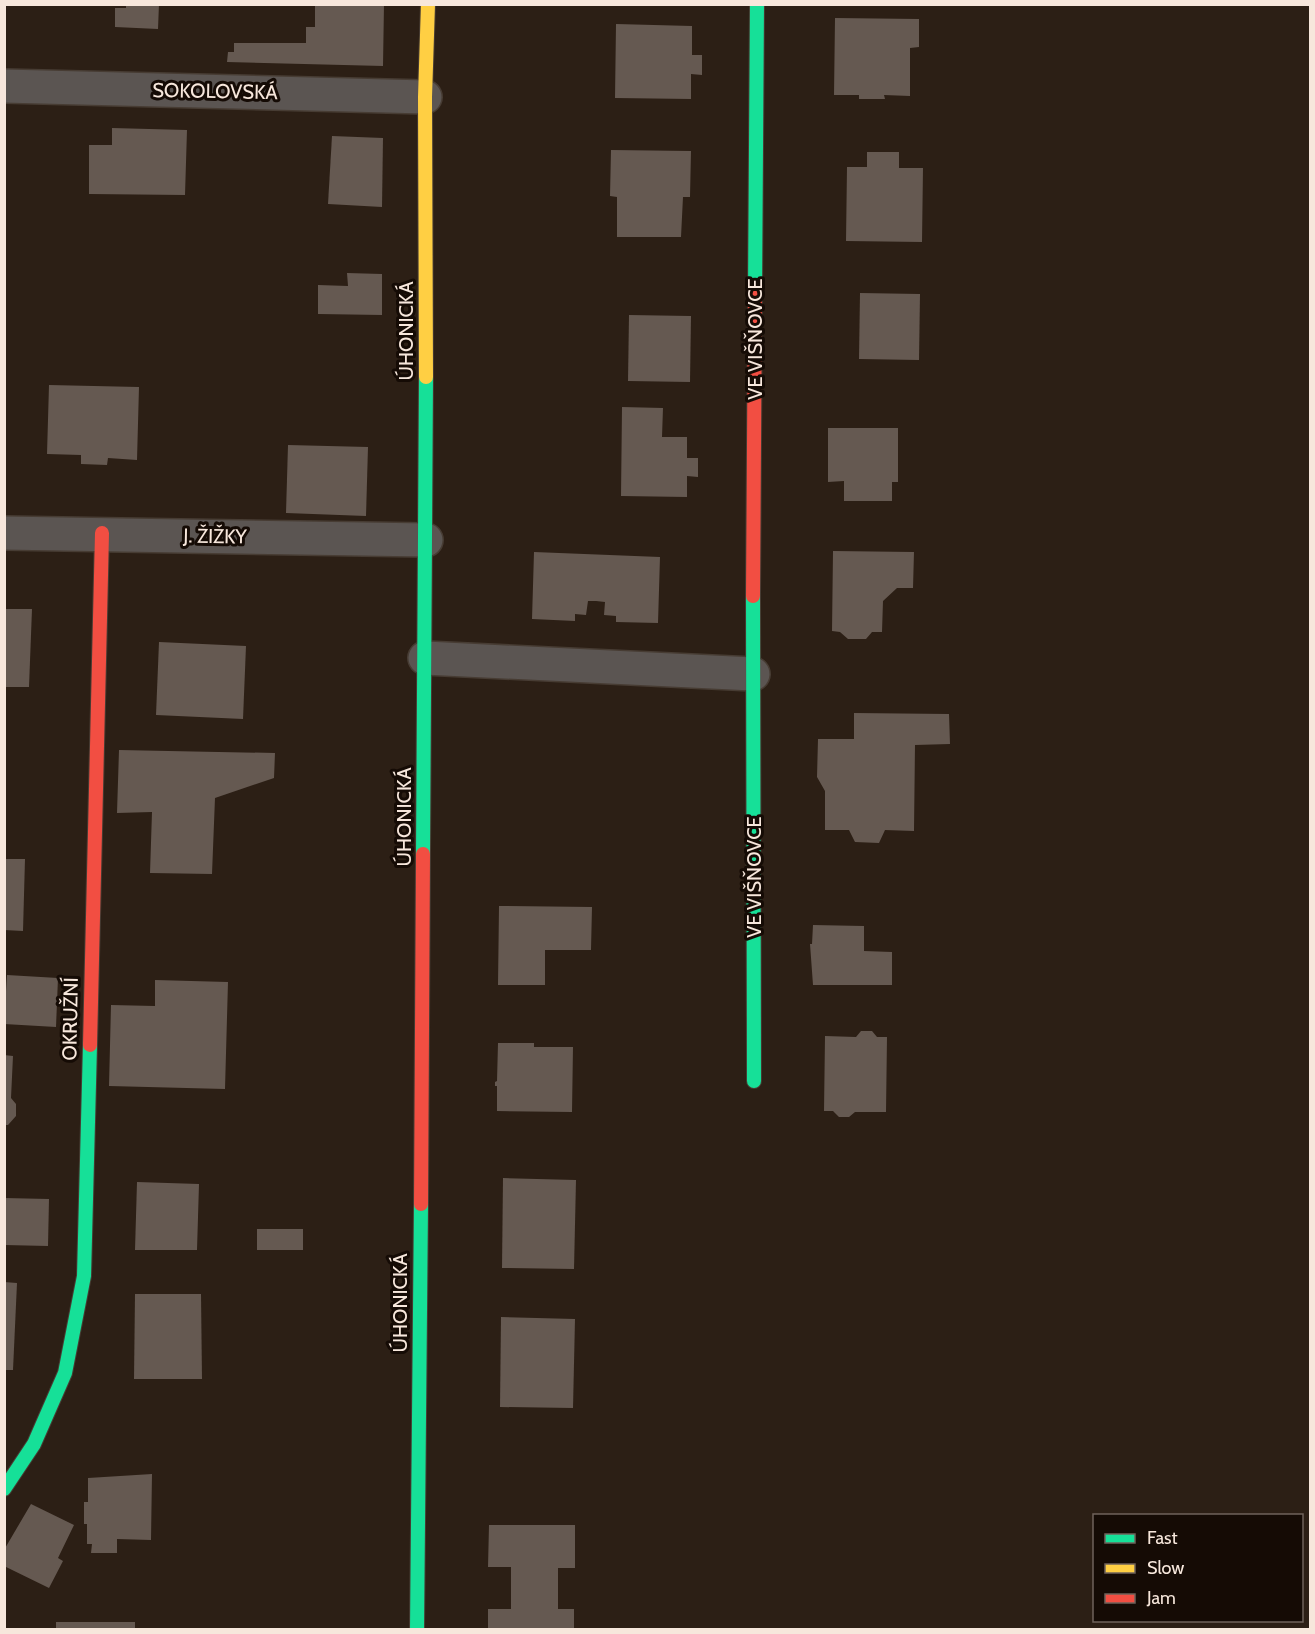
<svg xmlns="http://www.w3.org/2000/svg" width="1315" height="1634" viewBox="0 0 1315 1634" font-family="Cabin,sans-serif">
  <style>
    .building { fill: #655951 }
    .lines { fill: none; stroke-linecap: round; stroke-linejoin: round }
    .street-casing { stroke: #473c33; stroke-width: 36 }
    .fast-casing { stroke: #473c33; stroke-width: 16 }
    .slow-casing { stroke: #473c33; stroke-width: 16 }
    .jam-casing { stroke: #473c33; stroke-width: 16 }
    .street { stroke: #5b5552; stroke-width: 33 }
    .fast { stroke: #16e098; stroke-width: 14 }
    .slow { stroke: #ffcf43; stroke-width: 14 }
    .jam { stroke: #f24e42; stroke-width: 14 }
    .labels { text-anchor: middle; stroke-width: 6; stroke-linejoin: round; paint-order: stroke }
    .street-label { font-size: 20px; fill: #f7e7dc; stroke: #150b05 }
  </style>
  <rect width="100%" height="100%" fill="#2c1f15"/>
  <g class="building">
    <path d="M 126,4 L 159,4 L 158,29 L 115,27 L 115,8 L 126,8 Z"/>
    <path d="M 315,4 L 384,4 L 383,66 L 227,62 L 228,52 L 234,52 L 234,43 L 306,43 L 306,27 L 315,27 Z"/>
    <path d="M 835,18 L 919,19 L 919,47 L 910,48 L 910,96 L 884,95 L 885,99 L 859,99 L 859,95 L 834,95 Z"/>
    <path d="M 616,24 L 692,26 L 692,55 L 702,55 L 702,75 L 691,74 L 691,99 L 615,98 Z"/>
    <path d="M 112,128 L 187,130 L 185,195 L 89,194 L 89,145 L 112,145 Z"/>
    <path d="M 332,136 L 383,138 L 382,207 L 328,204 Z"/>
    <path d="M 611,150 L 691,151 L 690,197 L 683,197 L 681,237 L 617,237 L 617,197 L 610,196 Z"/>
    <path d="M 867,152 L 899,152 L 899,168 L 923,168 L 922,242 L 846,241 L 847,167 L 867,167 Z"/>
    <path d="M 347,273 L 382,274 L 382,315 L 318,314 L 318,285 L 348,286 Z"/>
    <path d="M 860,293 L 920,294 L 919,360 L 859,359 Z"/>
    <path d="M 629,315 L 691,316 L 690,382 L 628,381 Z"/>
    <path d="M 49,385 L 139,387 L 137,460 L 108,458 L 107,465 L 81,464 L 81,455 L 47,454 Z"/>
    <path d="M 622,407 L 663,408 L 662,437 L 687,437 L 687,458 L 698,458 L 698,477 L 687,476 L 687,497 L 621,496 Z"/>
    <path d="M 828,428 L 898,428 L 898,482 L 892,482 L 892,501 L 844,501 L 844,481 L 828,482 Z"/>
    <path d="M 288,445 L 368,447 L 366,516 L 286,513 Z"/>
    <path d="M 833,551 L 914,552 L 913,588 L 897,588 L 883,601 L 882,632 L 872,632 L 866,639 L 848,639 L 840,632 L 832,631 Z"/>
    <path d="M 534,552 L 660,557 L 658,623 L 616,622 L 616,616 L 604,615 L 605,602 L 596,601 L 588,601 L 586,615 L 575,614 L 575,621 L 532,619 Z"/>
    <path d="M 4,609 L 32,609 L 29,687 L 4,687 Z"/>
    <path d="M 159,642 L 246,646 L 243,719 L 156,715 Z"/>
    <path d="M 854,713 L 949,714 L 950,744 L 915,745 L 914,831 L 885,830 L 879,843 L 855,842 L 849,830 L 825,830 L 825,791 L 817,777 L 818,739 L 854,739 Z"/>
    <path d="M 119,750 L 275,753 L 274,778 L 215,798 L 212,874 L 150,873 L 152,812 L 117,813 Z"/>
    <path d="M 4,859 L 25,859 L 23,931 L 4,930 Z"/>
    <path d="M 499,906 L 592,907 L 591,950 L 545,950 L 545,985 L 498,985 Z"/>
    <path d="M 813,925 L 864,926 L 864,951 L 892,952 L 892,985 L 813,985 L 810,944 L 812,944 Z"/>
    <path d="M 7,975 L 58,978 L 56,1027 L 4,1024 Z"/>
    <path d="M 155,980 L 228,982 L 225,1089 L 109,1086 L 111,1005 L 155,1006 Z"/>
    <path d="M 861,1031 L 872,1031 L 877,1037 L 887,1037 L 886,1112 L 855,1112 L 849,1117 L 839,1117 L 833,1111 L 824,1111 L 825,1036 L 856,1037 Z"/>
    <path d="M 498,1043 L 534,1043 L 534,1047 L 573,1047 L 572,1112 L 497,1111 L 497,1086 L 495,1086 L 495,1082 L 497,1081 Z"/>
    <path d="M 4,1055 L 13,1056 L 11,1098 L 16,1104 L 16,1116 L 8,1125 L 4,1125 Z"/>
    <path d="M 503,1178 L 576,1180 L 574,1269 L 502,1268 Z"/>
    <path d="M 137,1182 L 199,1184 L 197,1250 L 135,1250 Z"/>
    <path d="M 4,1198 L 49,1199 L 48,1246 L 4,1245 Z"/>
    <rect x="257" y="1229" width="46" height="21"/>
    <path d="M 4,1282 L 17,1283 L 13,1370 L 4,1370 Z"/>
    <path d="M 135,1294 L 201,1294 L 202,1379 L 134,1379 Z"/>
    <path d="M 501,1317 L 575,1319 L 573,1408 L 500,1407 Z"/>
    <path d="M 152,1474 L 151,1540 L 117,1539 L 117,1553 L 91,1553 L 92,1544 L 87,1544 L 87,1524 L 84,1524 L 84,1502 L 88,1502 L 88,1478 Z"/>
    <path d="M 31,1504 L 74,1525 L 58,1558 L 63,1561 L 49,1588 L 4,1566 L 4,1550 Z"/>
    <path d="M 489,1525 L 575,1525 L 575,1568 L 558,1568 L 558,1609 L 574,1609 L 574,1629 L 488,1629 L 488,1609 L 511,1609 L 511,1567 L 488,1567 Z"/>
    <rect x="56" y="1622" width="79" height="7"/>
  </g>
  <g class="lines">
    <defs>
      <g id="street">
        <path d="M 4,86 L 425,97"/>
        <path d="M 4,533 L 426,540"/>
        <path d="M 425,658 L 753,674"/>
      </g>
      <g id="fast">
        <path d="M 755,292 L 757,4"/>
        <path d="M 753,596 L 754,1081"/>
        <path d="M 423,854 L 426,377"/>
        <path d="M 4,1489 L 34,1444 L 65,1373 L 84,1276 L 90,1045"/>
        <path d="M 417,1630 L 421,1204"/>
      </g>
      <path id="slow" d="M 426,377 L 425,97 L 428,4"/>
      <g id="jam">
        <path d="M 753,596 L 755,292"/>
        <path d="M 90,1045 L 102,533"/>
        <path d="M 421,1204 L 423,854"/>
      </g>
    </defs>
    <use href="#street" class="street-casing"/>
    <use href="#fast" class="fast-casing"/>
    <use href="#slow" class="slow-casing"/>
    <use href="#jam" class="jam-casing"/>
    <use href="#street" class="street"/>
    <use href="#fast" class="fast"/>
    <use href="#slow" class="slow"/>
    <use href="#jam" class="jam"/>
  </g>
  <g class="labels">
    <g class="street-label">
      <text transform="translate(215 91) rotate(1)" y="7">SOKOLOVSKÁ</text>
      <text transform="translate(406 331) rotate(-90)" y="7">ÚHONICKÁ</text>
      <text transform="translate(755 339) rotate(-90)" y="7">VE VIŠŇOVCE</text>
      <text transform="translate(215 536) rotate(1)" y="7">J. ŽIŽKY</text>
      <text transform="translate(404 817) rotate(-90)" y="7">ÚHONICKÁ</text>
      <text transform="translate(754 877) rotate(-90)" y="7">VE VIŠŇOVCE</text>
      <text transform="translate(70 1019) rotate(-89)" y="7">OKRUŽNÍ</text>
      <text transform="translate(400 1303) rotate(-90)" y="7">ÚHONICKÁ</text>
    </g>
  </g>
  <rect width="1315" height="1634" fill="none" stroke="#f7e7dc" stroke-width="12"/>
  <rect x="1093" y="1514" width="210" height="108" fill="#150b05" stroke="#6f635b" stroke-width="1.5"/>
  <rect x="1105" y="1534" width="30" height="9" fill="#16e098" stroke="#6f635b" stroke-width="1.5"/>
  <text x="1147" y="1544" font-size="18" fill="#f7e7dc">Fast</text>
  <rect x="1105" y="1564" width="30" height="9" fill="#ffcf43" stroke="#6f635b" stroke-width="1.5"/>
  <text x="1147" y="1574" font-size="18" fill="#f7e7dc">Slow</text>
  <rect x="1105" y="1594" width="30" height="9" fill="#f24e42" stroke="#6f635b" stroke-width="1.5"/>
  <text x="1147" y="1604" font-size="18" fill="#f7e7dc">Jam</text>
</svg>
